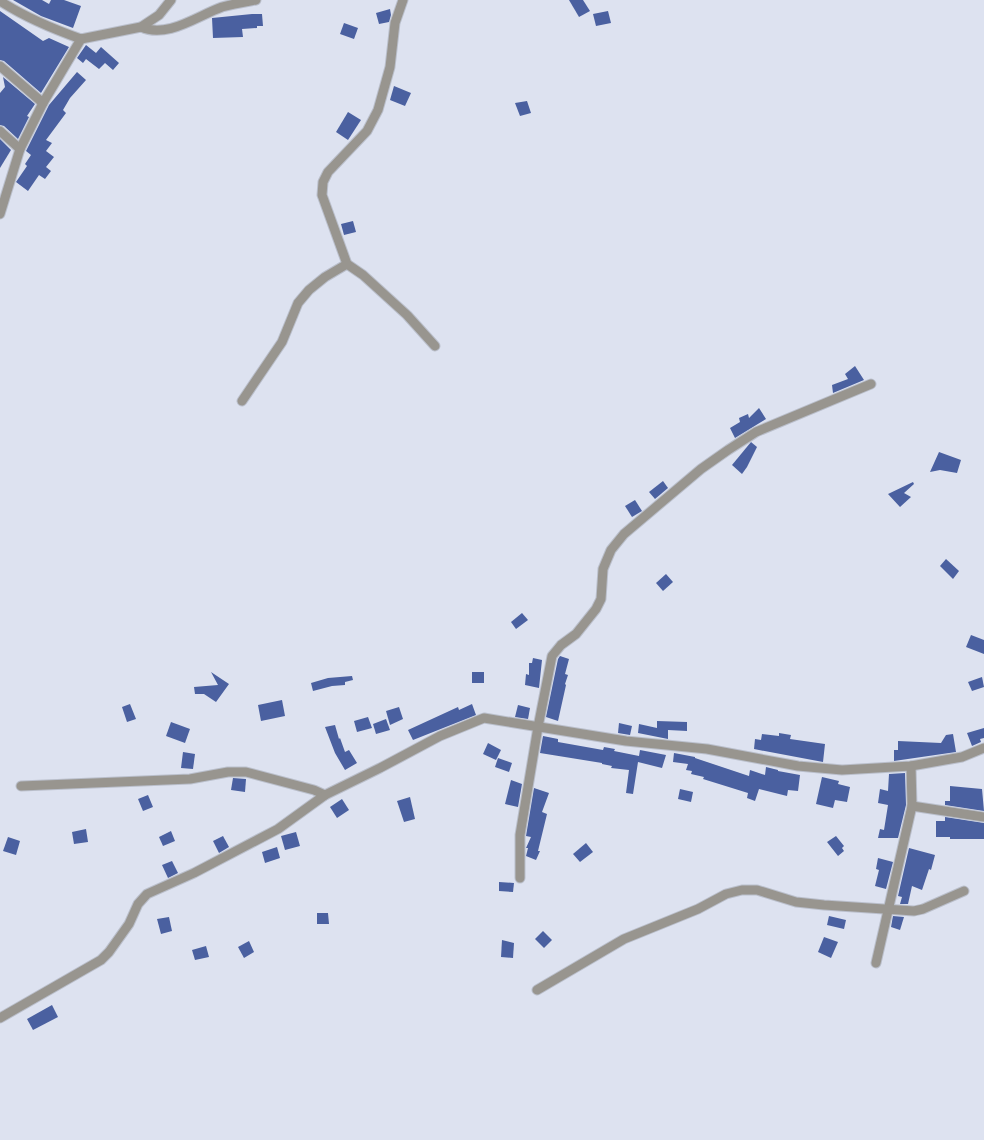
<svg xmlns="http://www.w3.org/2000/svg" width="984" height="1140" viewBox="0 0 984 1140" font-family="'Alegreya Sans',sans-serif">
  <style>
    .building { fill: #4a60a0 }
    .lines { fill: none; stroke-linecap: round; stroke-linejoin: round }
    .minor-casing { stroke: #babfcb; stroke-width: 11 }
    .minor { stroke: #98958f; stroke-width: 9 }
  </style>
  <rect width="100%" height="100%" fill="#dde2f0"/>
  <g class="building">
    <path d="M 13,0 L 42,0 L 49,4 L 51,0 L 64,0 L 81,6 L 73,28 L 41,16 Z"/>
    <path d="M 569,0 L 583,0 L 590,11 L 579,17 Z"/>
    <path d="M 390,9 L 391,15 L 389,22 L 379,24 L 376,13 Z"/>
    <path d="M 0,11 L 43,41 L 49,38 L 69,47 L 41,93 L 4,61 L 0,60 Z"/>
    <path d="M 608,11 L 611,23 L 596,26 L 593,14 Z"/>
    <path d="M 252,14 L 262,14 L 263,26 L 257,26 L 257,28 L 242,29 L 243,37 L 213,38 L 212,18 Z"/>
    <path d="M 344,23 L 358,28 L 354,39 L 340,34 Z"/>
    <path d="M 86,45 L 96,53 L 101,47 L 119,63 L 113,70 L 105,63 L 99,69 L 86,59 L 83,63 L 77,58 Z"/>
    <path d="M 77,72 L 86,80 L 70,98 L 63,110 L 66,113 L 46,140 L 52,143 L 46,151 L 54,157 L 46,167 L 51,171 L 45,179 L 39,175 L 28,191 L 16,182 L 27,166 L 25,164 L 31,155 L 26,151 L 49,105 Z"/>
    <path d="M 3,77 L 35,104 L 27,116 L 29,117 L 18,139 L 4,126 L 0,125 L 0,93 L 5,87 Z"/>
    <path d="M 394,86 L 411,93 L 405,106 L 390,100 Z"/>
    <path d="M 527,101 L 531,113 L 520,116 L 515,103 Z"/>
    <path d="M 348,112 L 361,120 L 348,140 L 336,132 Z"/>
    <path d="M 0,139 L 11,150 L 0,168 Z"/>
    <path d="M 353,221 L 356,232 L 344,235 L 341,224 Z"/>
    <path d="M 855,366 L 864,380 L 833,393 L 832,385 L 848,379 L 845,374 Z"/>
    <path d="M 759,408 L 766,419 L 735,438 L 730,428 L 740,422 L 739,418 L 748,414 L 749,418 Z"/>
    <path d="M 751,442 L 757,447 L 747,467 L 742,474 L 732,465 Z"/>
    <path d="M 939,452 L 961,460 L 957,473 L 940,470 L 930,472 Z"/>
    <path d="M 663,481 L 668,488 L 655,499 L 649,492 Z"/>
    <path d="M 913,482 L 914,484 L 904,493 L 911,497 L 900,507 L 888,494 Z"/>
    <path d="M 635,500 L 642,511 L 632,517 L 625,506 Z"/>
    <path d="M 946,559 L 959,571 L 953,579 L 940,566 Z"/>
    <path d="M 666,574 L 673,582 L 663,591 L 656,583 Z"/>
    <path d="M 522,613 L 528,620 L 516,629 L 511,622 Z"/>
    <path d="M 971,635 L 984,640 L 984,654 L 966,647 Z"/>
    <path d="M 560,656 L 569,659 L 565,674 L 568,675 L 565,684 L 566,685 L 558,721 L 546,717 L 558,659 Z"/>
    <path d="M 533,658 L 542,660 L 539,688 L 525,685 L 526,674 L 529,675 L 529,663 L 532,663 Z"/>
    <path d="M 211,672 L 229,684 L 216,702 L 204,694 L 195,694 L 194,687 L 218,685 Z"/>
    <rect x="472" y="672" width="12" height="11"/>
    <path d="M 352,676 L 353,680 L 345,682 L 345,685 L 332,686 L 313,691 L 311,683 L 328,678 Z"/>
    <path d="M 982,677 L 984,687 L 972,691 L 968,682 Z"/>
    <path d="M 282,700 L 285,716 L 261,721 L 258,705 Z"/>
    <path d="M 130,704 L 136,719 L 127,722 L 122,707 Z"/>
    <path d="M 472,704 L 476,715 L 413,740 L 408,730 L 458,707 L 459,710 Z"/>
    <path d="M 518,705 L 530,708 L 528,719 L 515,717 Z"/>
    <path d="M 399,707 L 403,719 L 390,725 L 386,711 Z"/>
    <path d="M 368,717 L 372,728 L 357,732 L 354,721 Z"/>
    <path d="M 386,719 L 390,730 L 376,734 L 373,724 Z"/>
    <path d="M 657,721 L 687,722 L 687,731 L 668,730 L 668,739 L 638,733 L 639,724 L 657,728 Z"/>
    <path d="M 171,722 L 190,729 L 185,743 L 166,736 Z"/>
    <path d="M 619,723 L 632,726 L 630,735 L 618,733 Z"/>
    <path d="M 335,725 L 339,739 L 340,738 L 345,752 L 349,750 L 357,763 L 345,770 L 335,753 L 325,727 Z"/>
    <path d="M 984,728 L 984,738 L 980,739 L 981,742 L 972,746 L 967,733 Z"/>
    <path d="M 779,733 L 791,735 L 790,739 L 825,744 L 823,762 L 754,749 L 755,739 L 761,740 L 762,734 L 779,736 Z"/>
    <path d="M 953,734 L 956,752 L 894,761 L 894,750 L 898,750 L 898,741 L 941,743 L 946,735 Z"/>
    <path d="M 543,736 L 558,739 L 558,742 L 603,750 L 604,747 L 615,749 L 614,751 L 639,756 L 640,750 L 666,755 L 662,768 L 638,762 L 633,794 L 626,793 L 629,770 L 611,768 L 612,766 L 602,764 L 602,763 L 540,753 Z"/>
    <path d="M 488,743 L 501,750 L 496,760 L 483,754 Z"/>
    <path d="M 183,752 L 195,754 L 193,769 L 181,768 Z"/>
    <path d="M 674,753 L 695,757 L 695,758 L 749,776 L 750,770 L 765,775 L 766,767 L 778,770 L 778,771 L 800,775 L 798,791 L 788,790 L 787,796 L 759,789 L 755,801 L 747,798 L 748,793 L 703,779 L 704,777 L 691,774 L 692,771 L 686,770 L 688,764 L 673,762 Z"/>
    <path d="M 498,758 L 512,763 L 509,772 L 495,767 Z"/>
    <path d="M 905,773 L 906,805 L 898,838 L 878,838 L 880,829 L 884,830 L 888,805 L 878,803 L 880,789 L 888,791 L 889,774 Z"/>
    <path d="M 822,777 L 839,781 L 838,784 L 850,787 L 847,802 L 835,800 L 833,808 L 816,804 Z"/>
    <path d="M 233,778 L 246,779 L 245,792 L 231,790 Z"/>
    <path d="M 511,780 L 522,784 L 518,807 L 505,804 Z"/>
    <path d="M 950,786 L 982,789 L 984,811 L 945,805 L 945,801 L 950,801 Z"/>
    <path d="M 534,788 L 549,793 L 542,812 L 547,814 L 538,851 L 540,851 L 536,860 L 526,856 L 528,848 L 526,848 L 531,837 L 526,836 Z"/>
    <path d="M 680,789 L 693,792 L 691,802 L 678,799 Z"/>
    <path d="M 148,795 L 153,807 L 143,811 L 138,799 Z"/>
    <path d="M 410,797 L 415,819 L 404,822 L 397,801 Z"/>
    <path d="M 342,799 L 349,810 L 337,818 L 330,807 Z"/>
    <path d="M 945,817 L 984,823 L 984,839 L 950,839 L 950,837 L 936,837 L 936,821 L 945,821 Z"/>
    <path d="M 86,829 L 88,842 L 74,844 L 72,832 Z"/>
    <path d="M 171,831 L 175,841 L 163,846 L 159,837 Z"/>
    <path d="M 296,832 L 300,846 L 285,850 L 281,836 Z"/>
    <path d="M 223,836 L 229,847 L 219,853 L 213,841 Z"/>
    <path d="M 836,836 L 844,846 L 842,848 L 844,851 L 838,856 L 827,842 Z"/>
    <path d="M 8,837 L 20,841 L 16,855 L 3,851 Z"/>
    <path d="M 586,843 L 593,852 L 580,862 L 573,854 Z"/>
    <path d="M 277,847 L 280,858 L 265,863 L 262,852 Z"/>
    <path d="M 909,848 L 935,855 L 931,870 L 929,869 L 922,890 L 912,886 L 908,904 L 900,904 L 902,897 L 898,896 Z"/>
    <path d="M 878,858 L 893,862 L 886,889 L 875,886 L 879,870 L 876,869 Z"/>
    <path d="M 172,861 L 178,873 L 168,878 L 162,865 Z"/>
    <path d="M 499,882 L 514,883 L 513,892 L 499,891 Z"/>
    <path d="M 317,913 L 328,913 L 329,924 L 317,924 Z"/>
    <path d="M 829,916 L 846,920 L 844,929 L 827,925 Z"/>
    <path d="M 893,916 L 904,917 L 900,930 L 891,927 Z"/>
    <path d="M 169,917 L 172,931 L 161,934 L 157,919 Z"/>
    <path d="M 543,931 L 552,940 L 544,948 L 535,939 Z"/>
    <path d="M 824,937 L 838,942 L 831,958 L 818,952 Z"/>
    <path d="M 502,940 L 514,943 L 513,958 L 501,957 Z"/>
    <path d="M 249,941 L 254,952 L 244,958 L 238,947 Z"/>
    <path d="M 206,946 L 209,957 L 195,960 L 192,950 Z"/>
    <path d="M 52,1005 L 58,1017 L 33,1030 L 27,1019 Z"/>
  </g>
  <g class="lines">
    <defs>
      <g id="minor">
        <path d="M 403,0 L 395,23 L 390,67 L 378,110 L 367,131 L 328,172 L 323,182 L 322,195 L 347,264 L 363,275 L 407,315 L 435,346"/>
        <path d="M 0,1 C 26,18 53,29 81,39"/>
        <path d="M 141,27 C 167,39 197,16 222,7 C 233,4 245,2 256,0"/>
        <path d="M 81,39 L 141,27 L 159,15 L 171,0"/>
        <path d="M 0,66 L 43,103"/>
        <path d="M 0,131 L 20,149"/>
        <path d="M 0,214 L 20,149 L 43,103 L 81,39"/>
        <path d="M 242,401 L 282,342 L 298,303 L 309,290 L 325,277 L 347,264"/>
        <path d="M 21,786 L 190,779 L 228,772 L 246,772 L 314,790 L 325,795"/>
        <path d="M 912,806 L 984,817"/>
        <path d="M 520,878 L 520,835 L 538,727 L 552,656 L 561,645 L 576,634 L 596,609 L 601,599 L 603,569 L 611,550 L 624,534 L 701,469 L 728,450 L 756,432 L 871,384"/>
        <path d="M 876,963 L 912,806 L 911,766"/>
        <path d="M 537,990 L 624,939 L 698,909 L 726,894 L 742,890 L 757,890 L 796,902 L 824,905 L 914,911 L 923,909 L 964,891"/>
        <path d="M 0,1018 L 101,960 L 109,952 L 129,924 L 138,904 L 147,894 L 194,873 L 278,829 L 325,795 L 380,768 L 440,736 L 484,718 L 626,741 L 707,749 L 798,766 L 842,770 L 911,766 L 962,757 L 984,748"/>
      </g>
    </defs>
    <use href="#minor" class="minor-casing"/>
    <use href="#minor" class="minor"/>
  </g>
</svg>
